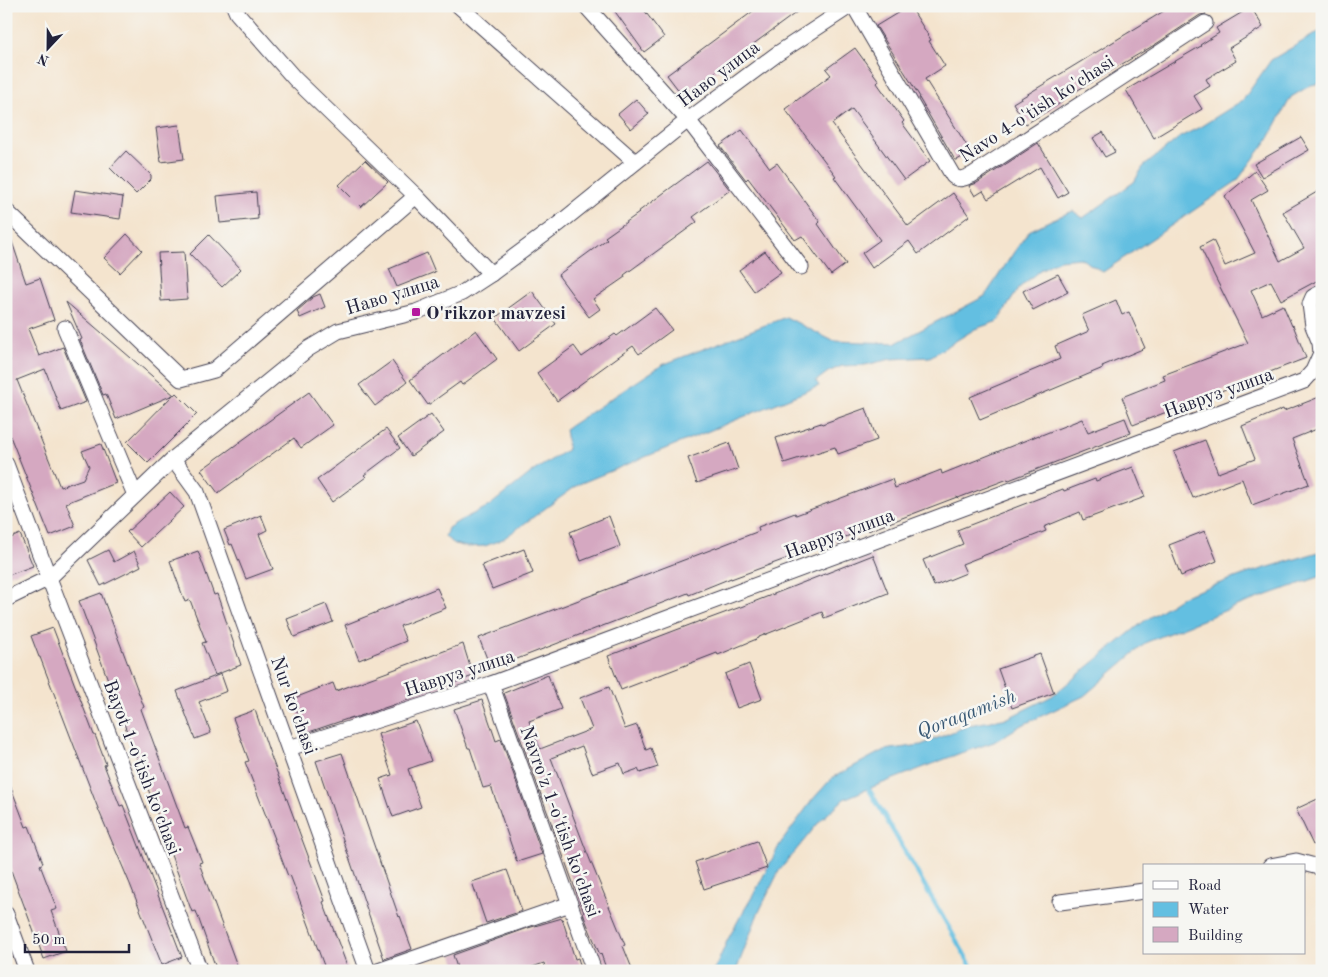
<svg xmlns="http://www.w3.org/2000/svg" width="1328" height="977" viewBox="0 0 1328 977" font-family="'Old Standard TT',serif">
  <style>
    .water { fill: #63bfe1; stroke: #42708e }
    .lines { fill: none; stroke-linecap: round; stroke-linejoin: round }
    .stream { stroke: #63bfe1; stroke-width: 4.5 }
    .building { fill: #d5a8c1 }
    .minor-casing { stroke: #423f51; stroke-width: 17 }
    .minor { stroke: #fff; stroke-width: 15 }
    .poi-dot { fill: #b5179e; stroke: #f6f6f2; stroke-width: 2 }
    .labels { text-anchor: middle; stroke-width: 5; stroke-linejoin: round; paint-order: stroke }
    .street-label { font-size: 19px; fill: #22223b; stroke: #f6f6f2 }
    .poi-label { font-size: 19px; font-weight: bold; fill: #22223b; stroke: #f6f6f2; text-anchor: start }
    .water-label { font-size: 20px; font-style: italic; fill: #395975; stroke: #f6f6f2 }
  </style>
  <rect width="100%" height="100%" fill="#f6f6f2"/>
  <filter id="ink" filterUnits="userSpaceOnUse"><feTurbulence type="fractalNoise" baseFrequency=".02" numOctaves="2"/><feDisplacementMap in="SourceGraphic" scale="10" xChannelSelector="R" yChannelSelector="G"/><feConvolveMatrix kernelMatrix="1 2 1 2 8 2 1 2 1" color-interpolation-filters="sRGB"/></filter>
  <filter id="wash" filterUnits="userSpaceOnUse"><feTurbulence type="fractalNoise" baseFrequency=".0096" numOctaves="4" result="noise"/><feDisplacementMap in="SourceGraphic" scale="20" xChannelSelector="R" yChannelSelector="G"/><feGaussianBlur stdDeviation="1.12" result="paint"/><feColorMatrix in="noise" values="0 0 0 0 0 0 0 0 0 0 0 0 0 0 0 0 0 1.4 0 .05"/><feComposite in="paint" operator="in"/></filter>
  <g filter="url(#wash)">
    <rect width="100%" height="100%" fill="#f4e4ce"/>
    <g class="water">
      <path d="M 1322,30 L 1322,83 L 1311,85 L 1291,97 L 1269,138 L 1237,181 L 1103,272 L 1080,258 L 1059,260 L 1040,270 L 1019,288 L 998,321 L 975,329 L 930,357 L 891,359 L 865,365 L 842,366 L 828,372 L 816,381 L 819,386 L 579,484 L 503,539 L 485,546 L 467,547 L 455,544 L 445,537 L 448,528 L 459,521 L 489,506 L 532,472 L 568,449 L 565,429 L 662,365 L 786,317 L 833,341 L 896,343 L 985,296 L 1014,252 L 1029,231 L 1051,220 L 1073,211 L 1083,218 L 1134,182 L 1143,167 L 1180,137 L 1200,127 L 1243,100 L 1271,60 Z"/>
      <path d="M 1322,551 L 1322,576 L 1239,605 L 1147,642 L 1084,696 L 1020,726 L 994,742 L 958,754 L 865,790 L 844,799 L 820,821 L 779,871 L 757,916 L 736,971 L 714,971 L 727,941 L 740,917 L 755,892 L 780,844 L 813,799 L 832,778 L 884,750 L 921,745 L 969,725 L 1008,718 L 1052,696 L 1143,622 L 1183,596 L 1249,573 Z"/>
    </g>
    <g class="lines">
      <path class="stream" d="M 866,784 L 974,971"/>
    </g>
    <g id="blocks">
      <g class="building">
        <path d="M 611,6 L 641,6 L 664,37 L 644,52 Z"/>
        <path d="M 760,6 L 805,6 L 683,96 L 667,75 Z"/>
        <path d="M 909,6 L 910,6 L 931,40 L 929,41 L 945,66 L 925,79 L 971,152 L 957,160 L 955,160 L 919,98 L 920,97 L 876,26 Z"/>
        <path d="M 1172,6 L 1201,6 L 1206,14 L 1200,15 L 1156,44 L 1061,100 L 1062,102 L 1026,124 L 1013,103 Z"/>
        <path d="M 1251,7 L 1263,27 L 1229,48 L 1236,61 L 1206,79 L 1210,86 L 1194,96 L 1202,109 L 1154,138 L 1126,90 L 1201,46 L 1200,45 L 1219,33 L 1216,28 Z"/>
        <path d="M 855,48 L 879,81 L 877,83 L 904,121 L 902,123 L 930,161 L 904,180 L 852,109 L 832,124 L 908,226 L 953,193 L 969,216 L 918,254 L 909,241 L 872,268 L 862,253 L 880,240 L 834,177 L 836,176 L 785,109 L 831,75 L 826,69 Z"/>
        <path d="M 636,99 L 649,114 L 631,129 L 618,114 Z"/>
        <path d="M 179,125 L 184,159 L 161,162 L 156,128 Z"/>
        <path d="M 742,130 L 770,168 L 777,163 L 820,222 L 818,224 L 846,264 L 831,275 L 802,236 L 795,240 L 748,178 L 746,180 L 723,150 L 720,146 Z"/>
        <path d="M 1103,132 L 1115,152 L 1105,157 L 1093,138 Z"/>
        <path d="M 1301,137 L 1309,150 L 1262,177 L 1254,164 Z"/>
        <path d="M 1038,143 L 1068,192 L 1058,198 L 1040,167 L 988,199 L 983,191 L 975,196 L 969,186 L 977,183 Z"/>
        <path d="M 126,151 L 151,175 L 151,179 L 136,194 L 110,168 Z"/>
        <path d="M 365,160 L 388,182 L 361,207 L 339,185 Z"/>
        <path d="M 707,161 L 730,190 L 693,217 L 697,222 L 624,275 L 625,277 L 593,299 L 600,309 L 589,317 L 558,275 L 607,239 L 605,237 L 639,213 L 638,212 Z"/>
        <path d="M 1255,171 L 1268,190 L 1251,200 L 1280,261 L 1304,248 L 1283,212 L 1322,189 L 1322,278 L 1281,300 L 1271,281 L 1251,290 L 1262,315 L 1283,305 L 1292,326 L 1293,325 L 1306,358 L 1133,425 L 1122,397 L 1165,380 L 1163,375 L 1248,343 L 1200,247 L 1213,240 L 1225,266 L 1255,253 L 1225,196 Z"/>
        <path d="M 75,190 L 123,197 L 120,219 L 71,212 Z"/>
        <path d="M 256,192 L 258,219 L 220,223 L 217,196 Z"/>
        <path d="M 6,230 L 8,230 L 26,283 L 40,278 L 54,320 L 28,329 L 39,356 L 63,347 L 86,402 L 61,411 L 45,369 L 17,380 L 60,487 L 83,479 L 89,466 L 82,451 L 101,444 L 116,483 L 66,503 L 75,526 L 50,536 L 6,426 L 6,355 L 10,361 L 6,351 Z"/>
        <path d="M 127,234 L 142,250 L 120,273 L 104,258 Z"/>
        <path d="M 209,235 L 241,269 L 222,287 L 190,254 Z"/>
        <path d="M 765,251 L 781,272 L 754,291 L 739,270 Z"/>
        <path d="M 184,252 L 187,299 L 161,301 L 158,253 Z"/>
        <path d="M 427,253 L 435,272 L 397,287 L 389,269 Z"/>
        <path d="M 1058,274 L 1068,292 L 1033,310 L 1023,291 Z"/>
        <path d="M 532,291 L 556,324 L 519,351 L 495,318 Z"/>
        <path d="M 320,294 L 325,307 L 300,318 L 297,311 L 313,297 Z"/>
        <path d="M 1116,300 L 1122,315 L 1129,312 L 1145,348 L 1102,366 L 1103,368 L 980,420 L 970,397 L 1060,359 L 1055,346 L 1089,331 L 1082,315 Z"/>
        <path d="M 66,302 L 174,395 L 176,393 L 197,414 L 148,463 L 127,442 L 173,395 L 116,419 L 106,394 L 103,395 L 80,340 L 82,339 Z"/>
        <path d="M 655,308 L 672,330 L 639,354 L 633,346 L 557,401 L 537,373 L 574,346 L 582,357 L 615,334 L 617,336 Z"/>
        <path d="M 476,330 L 497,359 L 462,385 L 460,382 L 428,405 L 410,380 Z"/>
        <path d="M 392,361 L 407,382 L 375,406 L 359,385 Z"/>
        <path d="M 309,392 L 333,425 L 301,448 L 294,438 L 218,493 L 201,470 Z"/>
        <path d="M 1322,396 L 1322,427 L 1292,439 L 1309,484 L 1252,505 L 1242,479 L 1193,498 L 1174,452 L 1205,440 L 1218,473 L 1255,459 L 1242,426 L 1283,409 L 1284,411 Z"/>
        <path d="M 866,408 L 877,440 L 838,454 L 835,447 L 784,463 L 776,438 L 821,423 L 822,424 Z"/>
        <path d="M 431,414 L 444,432 L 411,456 L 398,438 Z"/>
        <path d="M 1125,418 L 1131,433 L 1009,480 L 1008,479 L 958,498 L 957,497 L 868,531 L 867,529 L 731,579 L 731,578 L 689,595 L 688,593 L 491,669 L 479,638 L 718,547 L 759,531 L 758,527 L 795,513 L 796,515 L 892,479 L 895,488 L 941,470 L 942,474 L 1039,435 L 1039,436 L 1082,419 L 1088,432 Z"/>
        <path d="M 386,429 L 400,448 L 364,475 L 366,477 L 332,502 L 317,480 Z"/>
        <path d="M 729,443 L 738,469 L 697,483 L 688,458 Z"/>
        <path d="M 1133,467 L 1145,497 L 1083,520 L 1080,512 L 1044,527 L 1046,531 L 962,564 L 966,573 L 934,586 L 923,560 L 963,544 L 957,530 L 1063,489 L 1064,491 L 1095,479 L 1096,481 Z"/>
        <path d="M 170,492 L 184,507 L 141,547 L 127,532 Z"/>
        <path d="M 261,515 L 267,530 L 259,534 L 273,569 L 246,579 L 232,544 L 230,545 L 224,530 Z"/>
        <path d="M 609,516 L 620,546 L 581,561 L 570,532 Z"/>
        <path d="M 1205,531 L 1217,561 L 1181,576 L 1169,545 Z"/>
        <path d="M 20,534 L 33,566 L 6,576 L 6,540 Z"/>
        <path d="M 524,549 L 533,573 L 492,589 L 482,565 Z"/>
        <path d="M 108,550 L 114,562 L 134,551 L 141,566 L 101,586 L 88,560 Z"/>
        <path d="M 198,551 L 214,595 L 217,594 L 241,665 L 215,675 L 202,643 L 206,642 L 190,600 L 185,602 L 170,561 Z"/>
        <path d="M 873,555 L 888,593 L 824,618 L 822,612 L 759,637 L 759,638 L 718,655 L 717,653 L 621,690 L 608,656 L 700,621 L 700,622 L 746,605 Z"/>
        <path d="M 437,588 L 446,608 L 400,626 L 406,641 L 359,660 L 345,625 Z"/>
        <path d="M 101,593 L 144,707 L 141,709 L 185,828 L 188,827 L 202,862 L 199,863 L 239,971 L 217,971 L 196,911 L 192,912 L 164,836 L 165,835 L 79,601 Z"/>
        <path d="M 326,604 L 333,622 L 294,637 L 287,619 Z"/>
        <path d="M 53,628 L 94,735 L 95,735 L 106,764 L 104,765 L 120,806 L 123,805 L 139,846 L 182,957 L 162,965 L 130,884 L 99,811 L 40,657 L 39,657 L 31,636 Z"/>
        <path d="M 463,644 L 473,676 L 402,702 L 354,718 L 353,717 L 306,733 L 292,699 L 333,683 L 336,691 Z"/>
        <path d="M 1040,654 L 1054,693 L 1012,708 L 998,669 Z"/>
        <path d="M 749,664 L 762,699 L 737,708 L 725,674 Z"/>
        <path d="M 221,674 L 227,691 L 199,702 L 211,733 L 195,739 L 177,691 Z"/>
        <path d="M 548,675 L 561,709 L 529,721 L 540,749 L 592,729 L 580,698 L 609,687 L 625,729 L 637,725 L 646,750 L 651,748 L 658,767 L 640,773 L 638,769 L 624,774 L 620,763 L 592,773 L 582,746 L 551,758 L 586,850 L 625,945 L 623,946 L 633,971 L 607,971 L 601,954 L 600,955 L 585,919 L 583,913 L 584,913 L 504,693 Z"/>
        <path d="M 482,700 L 496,741 L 501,739 L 542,854 L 517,862 L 491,786 L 483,788 L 470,748 L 468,748 L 454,709 Z"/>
        <path d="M 255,710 L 269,751 L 325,901 L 323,902 L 349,971 L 326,971 L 303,909 L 290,875 L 288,876 L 274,839 L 275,839 L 245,762 L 249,761 L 233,718 Z"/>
        <path d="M 416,721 L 431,761 L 408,769 L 421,807 L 393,817 L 380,779 L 392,775 L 378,734 Z"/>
        <path d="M 342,753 L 399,917 L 400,916 L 412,949 L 384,959 L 316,761 Z"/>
        <path d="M 7,777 L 26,827 L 29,826 L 43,863 L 40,865 L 57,909 L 51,911 L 66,951 L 44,959 L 6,857 Z"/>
        <path d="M 1322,797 L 1322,841 L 1313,845 L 1296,809 Z"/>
        <path d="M 757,841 L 767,868 L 704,889 L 695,862 Z"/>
        <path d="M 507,870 L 522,911 L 486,923 L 472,882 Z"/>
        <path d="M 562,918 L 575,959 L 578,958 L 582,971 L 546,971 L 544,963 L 521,971 L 458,971 L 453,955 L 528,928 Z"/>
      </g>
    </g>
  </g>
  <g filter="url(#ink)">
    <use href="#blocks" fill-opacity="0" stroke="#423f51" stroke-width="1"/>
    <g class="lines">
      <defs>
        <g id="minor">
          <path d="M 234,6 L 237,13 L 295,79 L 416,196 L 491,274"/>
          <path d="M 459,6 L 635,162"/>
          <path d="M 586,6 L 688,120 L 801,267"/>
          <path d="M 854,6 L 953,176 C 959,181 965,178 972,175 L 1205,23"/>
          <path d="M 6,211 L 181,379 L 214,370 L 416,196"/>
          <path d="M 65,328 L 135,495"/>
          <path d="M 173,459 L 197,492 L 368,971"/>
          <path d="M 6,464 L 49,578 L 200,971"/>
          <path d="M 6,599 L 49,578 L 173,459 L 308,349 L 338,331 L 416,312 L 462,293 L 491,274 L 560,223 L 688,120 L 777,54 L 850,6"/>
          <path d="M 491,684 L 594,971"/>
          <path d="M 289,748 L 491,684 L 1304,381 L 1313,371 L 1321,353 L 1320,343 L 1313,326 L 1310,304 L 1313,297 L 1322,292"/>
          <path d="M 1270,866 L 1296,861 L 1322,868"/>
          <path d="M 1060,902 L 1144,891"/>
          <path d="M 6,914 L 27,971"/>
          <path d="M 378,971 L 570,904"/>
        </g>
      </defs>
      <use href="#minor" class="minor-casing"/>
      <use href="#minor" class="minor"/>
    </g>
  </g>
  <rect class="poi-dot" x="411" y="307" width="10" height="10" rx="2.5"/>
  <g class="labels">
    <g class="street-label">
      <text transform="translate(718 73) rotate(-37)" y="7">Наво улица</text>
      <text transform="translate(1036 108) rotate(-33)" y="7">Navo 4-o'tish ko'chasi</text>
      <text transform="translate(392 294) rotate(-17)" y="7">Наво улица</text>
      <text transform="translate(1218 392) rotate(-20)" y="7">Навруз улица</text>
      <text transform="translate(839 533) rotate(-20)" y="7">Навруз улица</text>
      <text transform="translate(459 672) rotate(-18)" y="7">Навруз улица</text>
      <text transform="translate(295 705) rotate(70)" y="7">Nur ko'chasi</text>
      <text transform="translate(143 767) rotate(69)" y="7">Bayot 1-o'tish ko'chasi</text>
      <text transform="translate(561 821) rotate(70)" y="7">Navro'z 1-o'tish ko'chasi</text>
    </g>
    <g class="poi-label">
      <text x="426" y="319">O'rikzor mavzesi</text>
    </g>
    <g class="water-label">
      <text transform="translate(966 713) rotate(-21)" y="7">Qoraqamish</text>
    </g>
  </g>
  <rect width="1328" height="977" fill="none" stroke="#f6f6f2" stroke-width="25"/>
  <rect x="1143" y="864" width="162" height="90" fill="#f6f6f2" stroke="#a1a1a9"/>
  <rect x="1153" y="881" width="25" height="8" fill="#ffffff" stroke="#a1a1a9"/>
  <text x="1188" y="890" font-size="15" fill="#22223b">Road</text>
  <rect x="1153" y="902" width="25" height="15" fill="#63bfe1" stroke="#a1a1a9"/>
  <text x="1188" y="914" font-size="15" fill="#22223b">Water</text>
  <rect x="1153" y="927" width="25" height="15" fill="#d5a8c1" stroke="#a1a1a9"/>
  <text x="1188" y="940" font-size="15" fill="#22223b">Building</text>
  <g transform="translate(48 48) rotate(202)" stroke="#f6f6f2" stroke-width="4" paint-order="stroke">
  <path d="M0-4L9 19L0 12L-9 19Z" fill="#22223b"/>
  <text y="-8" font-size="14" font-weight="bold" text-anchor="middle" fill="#22223b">N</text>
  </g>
  <path d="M25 944v8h104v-8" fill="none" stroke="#22223b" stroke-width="2.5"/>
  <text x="32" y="944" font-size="15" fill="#22223b" stroke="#f6f6f2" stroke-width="4" paint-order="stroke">50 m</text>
</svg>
